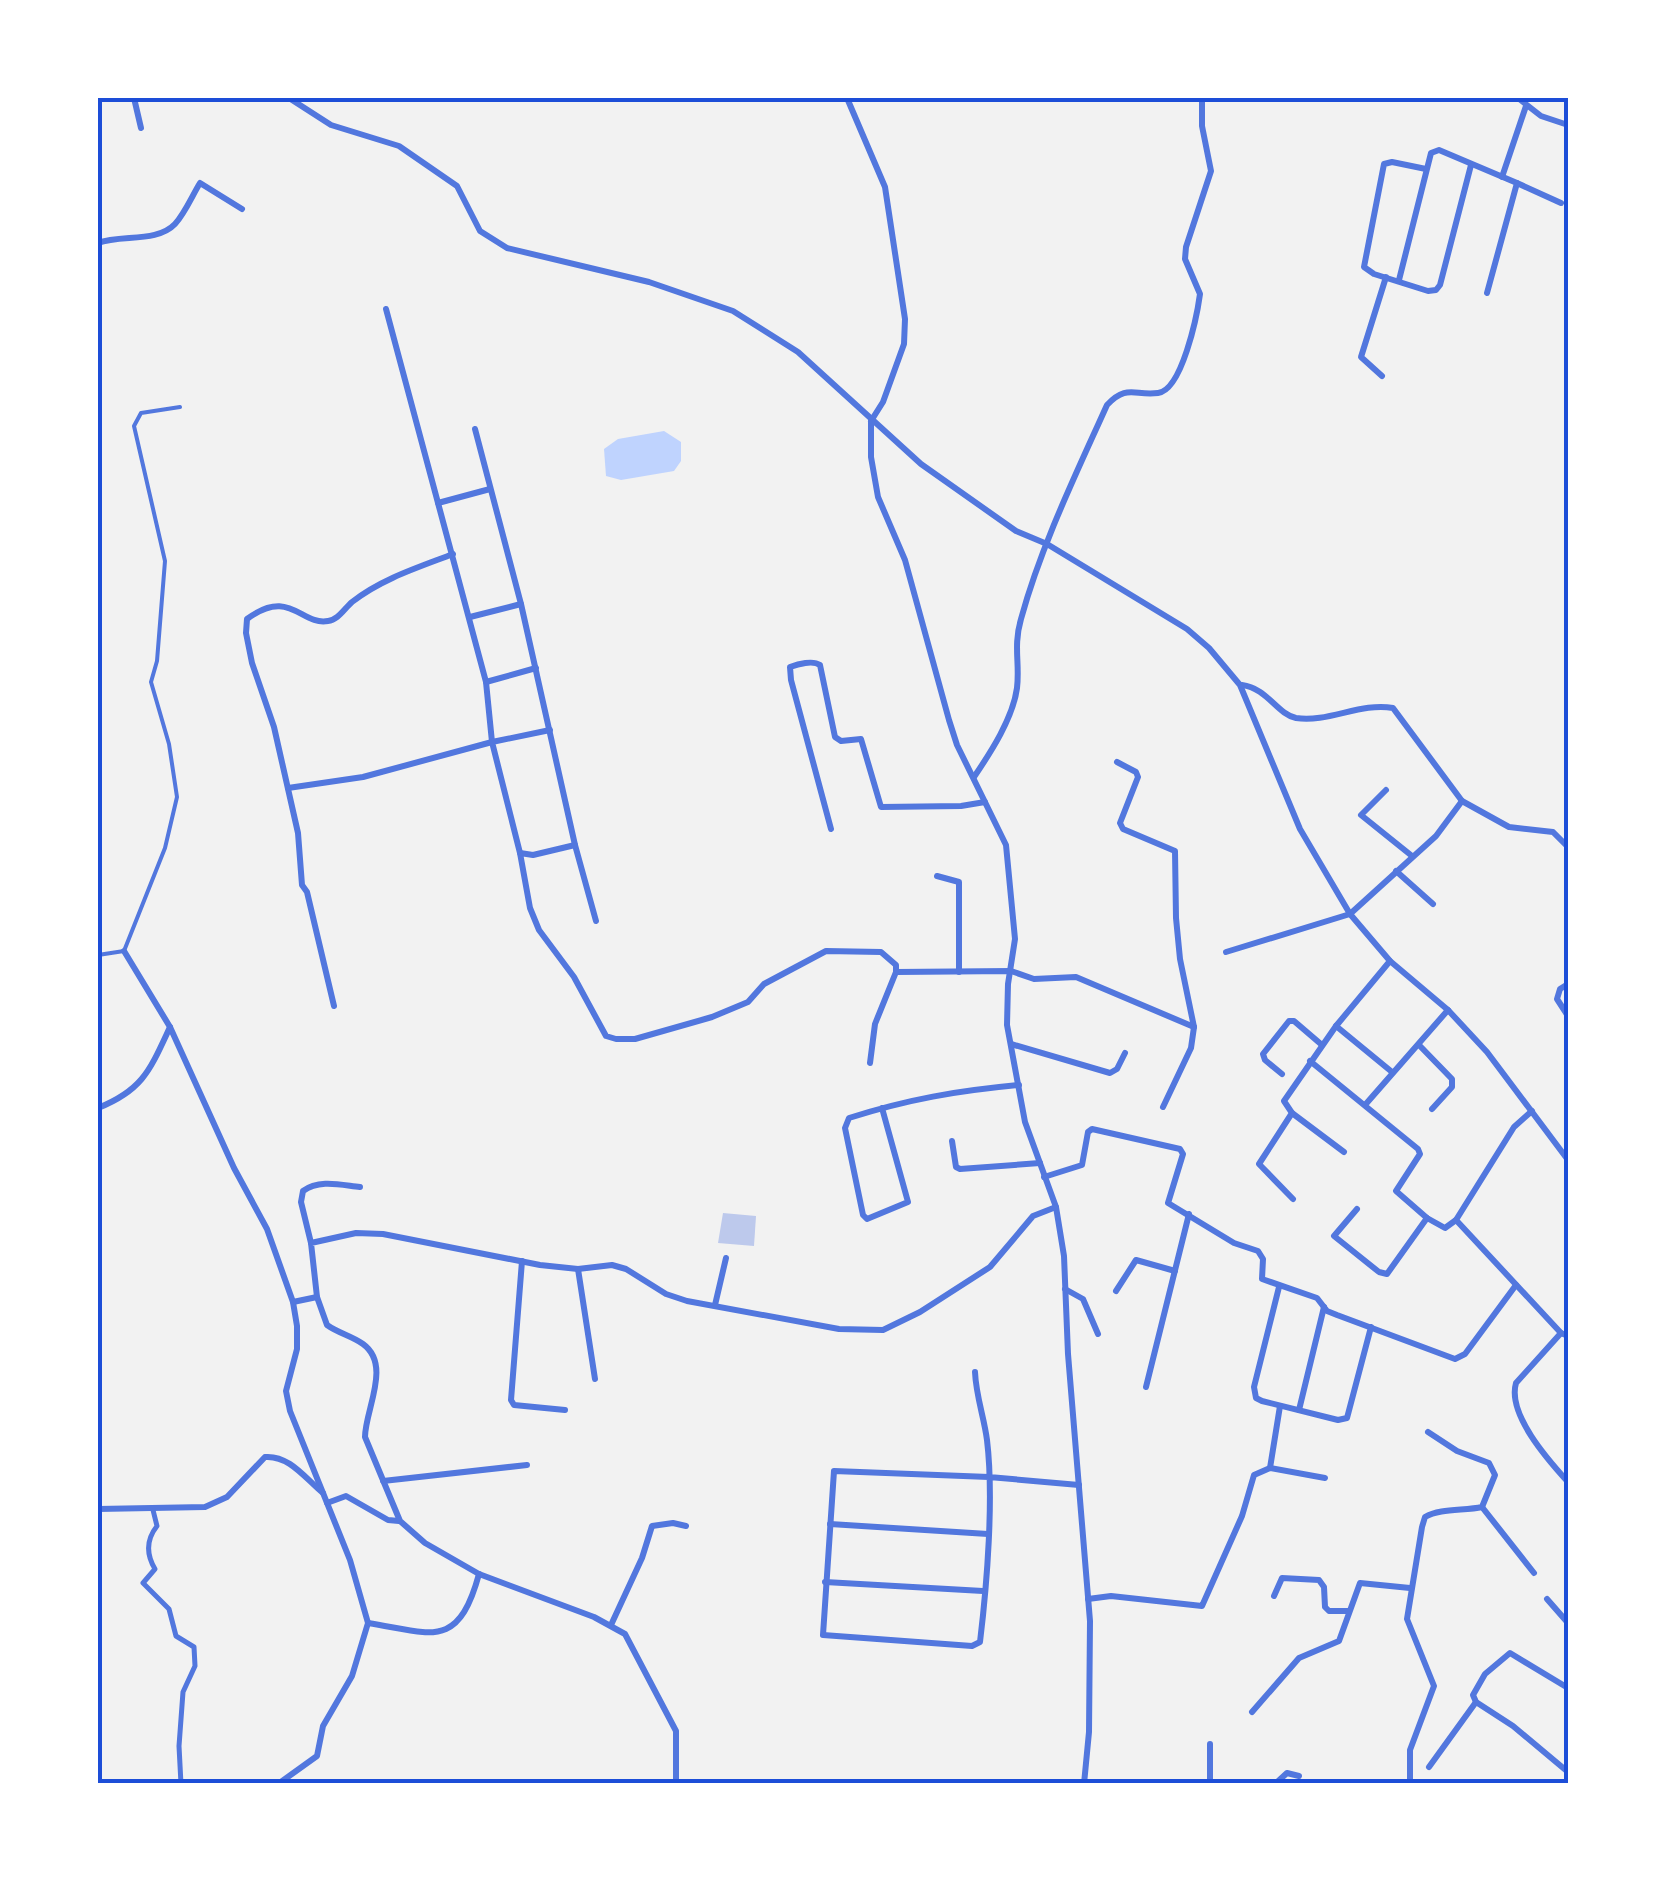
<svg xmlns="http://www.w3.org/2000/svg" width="1666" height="1881" viewBox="0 0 1666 1881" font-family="'Nunito Sans',sans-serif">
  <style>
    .water { fill: #bfd3fe }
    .building { fill: #bdc9ec }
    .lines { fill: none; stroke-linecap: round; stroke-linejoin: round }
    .service { stroke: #5277de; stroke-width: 4 }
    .pedestrian { stroke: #5277de; stroke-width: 5 }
    .minor { stroke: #5277de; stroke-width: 6 }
    .neatline { fill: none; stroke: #1d4ed8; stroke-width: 4 }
  </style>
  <rect width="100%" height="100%" fill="#f2f2f2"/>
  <path class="water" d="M 664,431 L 681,442 L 681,461 L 674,471 L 621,480 L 606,476 L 604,449 L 618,439 Z"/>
  <path class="building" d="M 723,1213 L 756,1216 L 754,1246 L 718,1243 Z"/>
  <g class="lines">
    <path class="service" d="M 98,955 L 124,951 L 165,848 L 177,797 L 169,744 L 151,682 L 157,661 L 165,561 L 134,426 L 141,413 L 180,407"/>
    <path class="pedestrian" d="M 153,1510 L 157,1526 C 146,1540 146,1554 155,1569 L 143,1583 L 169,1609 L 176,1636 L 194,1647 L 195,1666 L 183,1692 L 179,1746 L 181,1784"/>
    <g class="minor">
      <path d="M 134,98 L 141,128"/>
      <path d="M 289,98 L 331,125 L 399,146 L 457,186 L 480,231 L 507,248 L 649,282 L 733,311 L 798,352 L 921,464 L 1016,531 L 1047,544 L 1187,629 L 1209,648 L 1240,685 L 1300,829 L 1350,914 L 1390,961 L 1448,1010 L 1487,1052 L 1568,1160"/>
      <path d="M 847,98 L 885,187 L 905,319 L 904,344 L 883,402 L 871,421"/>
      <path d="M 1518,98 L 1541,116 L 1568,125"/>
      <path d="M 1426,169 L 1392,162 L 1384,164 L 1364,267 L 1374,274 L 1428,291 L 1436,290 L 1440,285 L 1471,165"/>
      <path d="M 1502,177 L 1526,106"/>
      <path d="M 1517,183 L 1561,203"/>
      <path d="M 98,243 C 121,234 157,243 175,224 C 185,213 192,196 200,183 L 242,209"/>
      <path d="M 1399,280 L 1431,153 L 1439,150 L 1517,183 L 1487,293"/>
      <path d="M 1382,376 L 1361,357 L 1386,277"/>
      <path d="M 871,422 L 871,457 L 878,497 L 905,560 L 949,720 L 957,745 L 1006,845 L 1015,939 L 1008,984 L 1007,1025 L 1025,1122 L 1056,1207 L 1064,1256 L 1068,1354 L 1090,1621 L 1089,1732 L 1084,1784"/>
      <path d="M 475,429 L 521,604 L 575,845 L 596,921"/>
      <path d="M 438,503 L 490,489"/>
      <path d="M 470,617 L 521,604"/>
      <path d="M 486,682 L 536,668"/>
      <path d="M 1242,685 C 1267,688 1277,714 1296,718 C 1328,723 1361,702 1393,708 L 1462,801"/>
      <path d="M 974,777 C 991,752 1013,718 1017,688 C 1020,663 1013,647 1021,619 C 1041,546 1076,474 1107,405 C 1127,384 1134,396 1158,393 C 1182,390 1197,316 1200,294 L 1185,259 L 1186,247 L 1211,171 L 1202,126 L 1202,98"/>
      <path d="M 288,788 L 363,777 L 492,742 L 486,682 L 386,309"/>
      <path d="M 1386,790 L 1361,815 L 1412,856"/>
      <path d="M 831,829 L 791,680 L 790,667 C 798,664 813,660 820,665 L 835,737 L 841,741 L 861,739 L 881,807 L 961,806 L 985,802"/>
      <path d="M 575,845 L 533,855 L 520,853 L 530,908 L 539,930 L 574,977 L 606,1036 L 616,1039 L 635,1039 L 712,1017 L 748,1002 L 764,984 L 826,951 L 881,952 L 896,965 L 896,972 L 1011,971 L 1034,979 L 1076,977 L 1194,1027 L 1180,959 L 1176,918 L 1175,851 L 1123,829 L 1120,823 L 1138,777 L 1136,772 L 1117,762"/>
      <path d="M 520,853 L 492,742 L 550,730"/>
      <path d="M 1396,871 L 1433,904"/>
      <path d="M 937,876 L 959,882 L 959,972"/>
      <path d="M 124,951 L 170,1027 L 234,1168 L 267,1229 L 293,1302 L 297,1326 L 297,1349 L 286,1391 L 290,1411 L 350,1560 L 368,1623 L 352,1676 L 323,1726 L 317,1756 L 278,1784"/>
      <path d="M 1226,952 L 1350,914 L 1436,836 L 1462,801 L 1509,827 L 1553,832 L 1568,847"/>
      <path d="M 1568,984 L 1560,989 L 1557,999 L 1568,1016"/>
      <path d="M 334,1006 L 307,892 L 302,885 L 298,833 L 274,727 L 252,663 L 246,633 L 247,619 C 290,587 301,626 328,621 C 338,620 344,609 352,602 C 381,579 419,567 453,554"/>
      <path d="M 1336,1026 L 1392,1072"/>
      <path d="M 1011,1044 L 1110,1073 L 1117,1069 L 1125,1053"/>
      <path d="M 1419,1045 L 1452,1079 L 1452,1087 L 1432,1109"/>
      <path d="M 1310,1061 L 1418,1149 L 1420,1154 L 1396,1191 L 1427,1218 L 1445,1228 L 1456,1220 L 1514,1127 L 1532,1111"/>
      <path d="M 870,1063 L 875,1024 L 896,972"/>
      <path d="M 1282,1074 L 1265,1060 L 1263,1054 L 1289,1021 L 1294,1021 L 1322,1045"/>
      <path d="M 1365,1105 L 1448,1010"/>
      <path d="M 1163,1107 L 1191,1048 L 1194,1027"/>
      <path d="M 98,1108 C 143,1090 150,1070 170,1027"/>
      <path d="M 882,1108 L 908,1202 L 867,1219 L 863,1215 L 845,1128 L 849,1118 C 909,1099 956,1091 1019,1085"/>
      <path d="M 1292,1113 L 1344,1152"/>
      <path d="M 952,1141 L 956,1167 L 960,1169 L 1040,1163"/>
      <path d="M 1044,1177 L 1082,1165 L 1088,1132 L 1092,1129 L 1180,1149 L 1183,1154 L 1168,1203 L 1234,1243 L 1258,1251 L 1263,1259 L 1262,1279 L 1317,1298 L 1327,1311 L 1337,1315 L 1455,1359 L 1465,1354 L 1516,1285"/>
      <path d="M 1293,1199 L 1259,1164 L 1292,1113 L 1284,1101 L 1336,1026 L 1390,961"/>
      <path d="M 1357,1209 L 1334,1236 L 1379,1272 L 1387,1274 L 1427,1218"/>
      <path d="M 1456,1220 L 1561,1333 L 1568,1336"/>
      <path d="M 311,1243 L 301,1202 L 303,1191 C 319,1179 341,1185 360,1187"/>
      <path d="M 522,1261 L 511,1400 L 514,1405 L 565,1410"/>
      <path d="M 578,1269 L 595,1379"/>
      <path d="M 1279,1287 L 1254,1387 L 1256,1398 L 1262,1401 L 1338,1420 L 1347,1418 L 1371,1327"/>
      <path d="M 1065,1289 L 1083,1299 L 1098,1334"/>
      <path d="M 1116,1291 L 1136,1260 L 1175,1271"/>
      <path d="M 293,1302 L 317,1297"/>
      <path d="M 715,1305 L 726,1258"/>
      <path d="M 1561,1333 L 1516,1383 C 1507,1414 1548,1460 1568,1482"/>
      <path d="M 975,1372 C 976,1396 984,1417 987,1440 C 994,1498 987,1584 980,1642 L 972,1646 L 823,1635 L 834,1471 L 989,1477 L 1079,1485"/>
      <path d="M 1146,1387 L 1189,1214"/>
      <path d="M 1299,1410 L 1324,1307"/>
      <path d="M 1270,1468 L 1280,1406"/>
      <path d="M 383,1481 L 527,1465"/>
      <path d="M 327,1503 L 346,1496 L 388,1520 L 399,1521"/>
      <path d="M 1482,1507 L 1534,1573"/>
      <path d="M 98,1509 L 205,1507 L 227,1497 L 265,1457 C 289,1455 305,1478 323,1493"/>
      <path d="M 830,1524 L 988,1534"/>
      <path d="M 825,1582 L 983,1591"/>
      <path d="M 1274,1596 L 1282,1578 L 1319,1580 L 1324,1587 L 1325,1607 L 1329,1611 L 1348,1611"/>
      <path d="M 1088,1599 L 1111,1596 L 1202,1606 L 1242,1516 L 1254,1475 L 1270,1468 L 1325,1478"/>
      <path d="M 1547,1599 L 1568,1623"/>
      <path d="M 368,1623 C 431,1633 458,1651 479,1574"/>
      <path d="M 611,1625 L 642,1558 L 652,1526 L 673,1523 L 686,1526"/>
      <path d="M 1568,1688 L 1510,1653 L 1485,1674 L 1473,1695 L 1476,1702 L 1513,1726 L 1568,1772"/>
      <path d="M 1252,1712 L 1299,1658 L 1339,1641 L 1360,1583 L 1410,1588"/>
      <path d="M 1210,1744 L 1210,1784"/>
      <path d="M 1429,1767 L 1476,1702"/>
      <path d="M 676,1784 L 676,1731 L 625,1634 L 594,1617 L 479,1574 L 425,1543 L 400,1521 L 365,1437 C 365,1410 392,1365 363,1344 C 352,1336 338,1333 327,1325 L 317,1297 L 311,1243 L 356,1233 L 383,1234 L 540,1265 L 578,1269 L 612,1265 L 626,1269 L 666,1294 L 687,1301 L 839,1329 L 883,1330 L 920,1312 L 990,1267 L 1033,1216 L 1056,1207"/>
      <path d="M 1275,1784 L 1287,1773 L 1299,1776"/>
      <path d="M 1410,1784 L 1410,1750 L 1434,1686 L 1407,1619 L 1422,1527 L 1425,1517 C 1440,1508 1465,1511 1482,1507 L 1495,1475 L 1489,1463 L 1457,1451 L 1428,1432"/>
    </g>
  </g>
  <rect width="1666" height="1881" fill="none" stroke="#ffffff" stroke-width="200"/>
  <rect x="100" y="100" width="1466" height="1681" class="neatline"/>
</svg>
